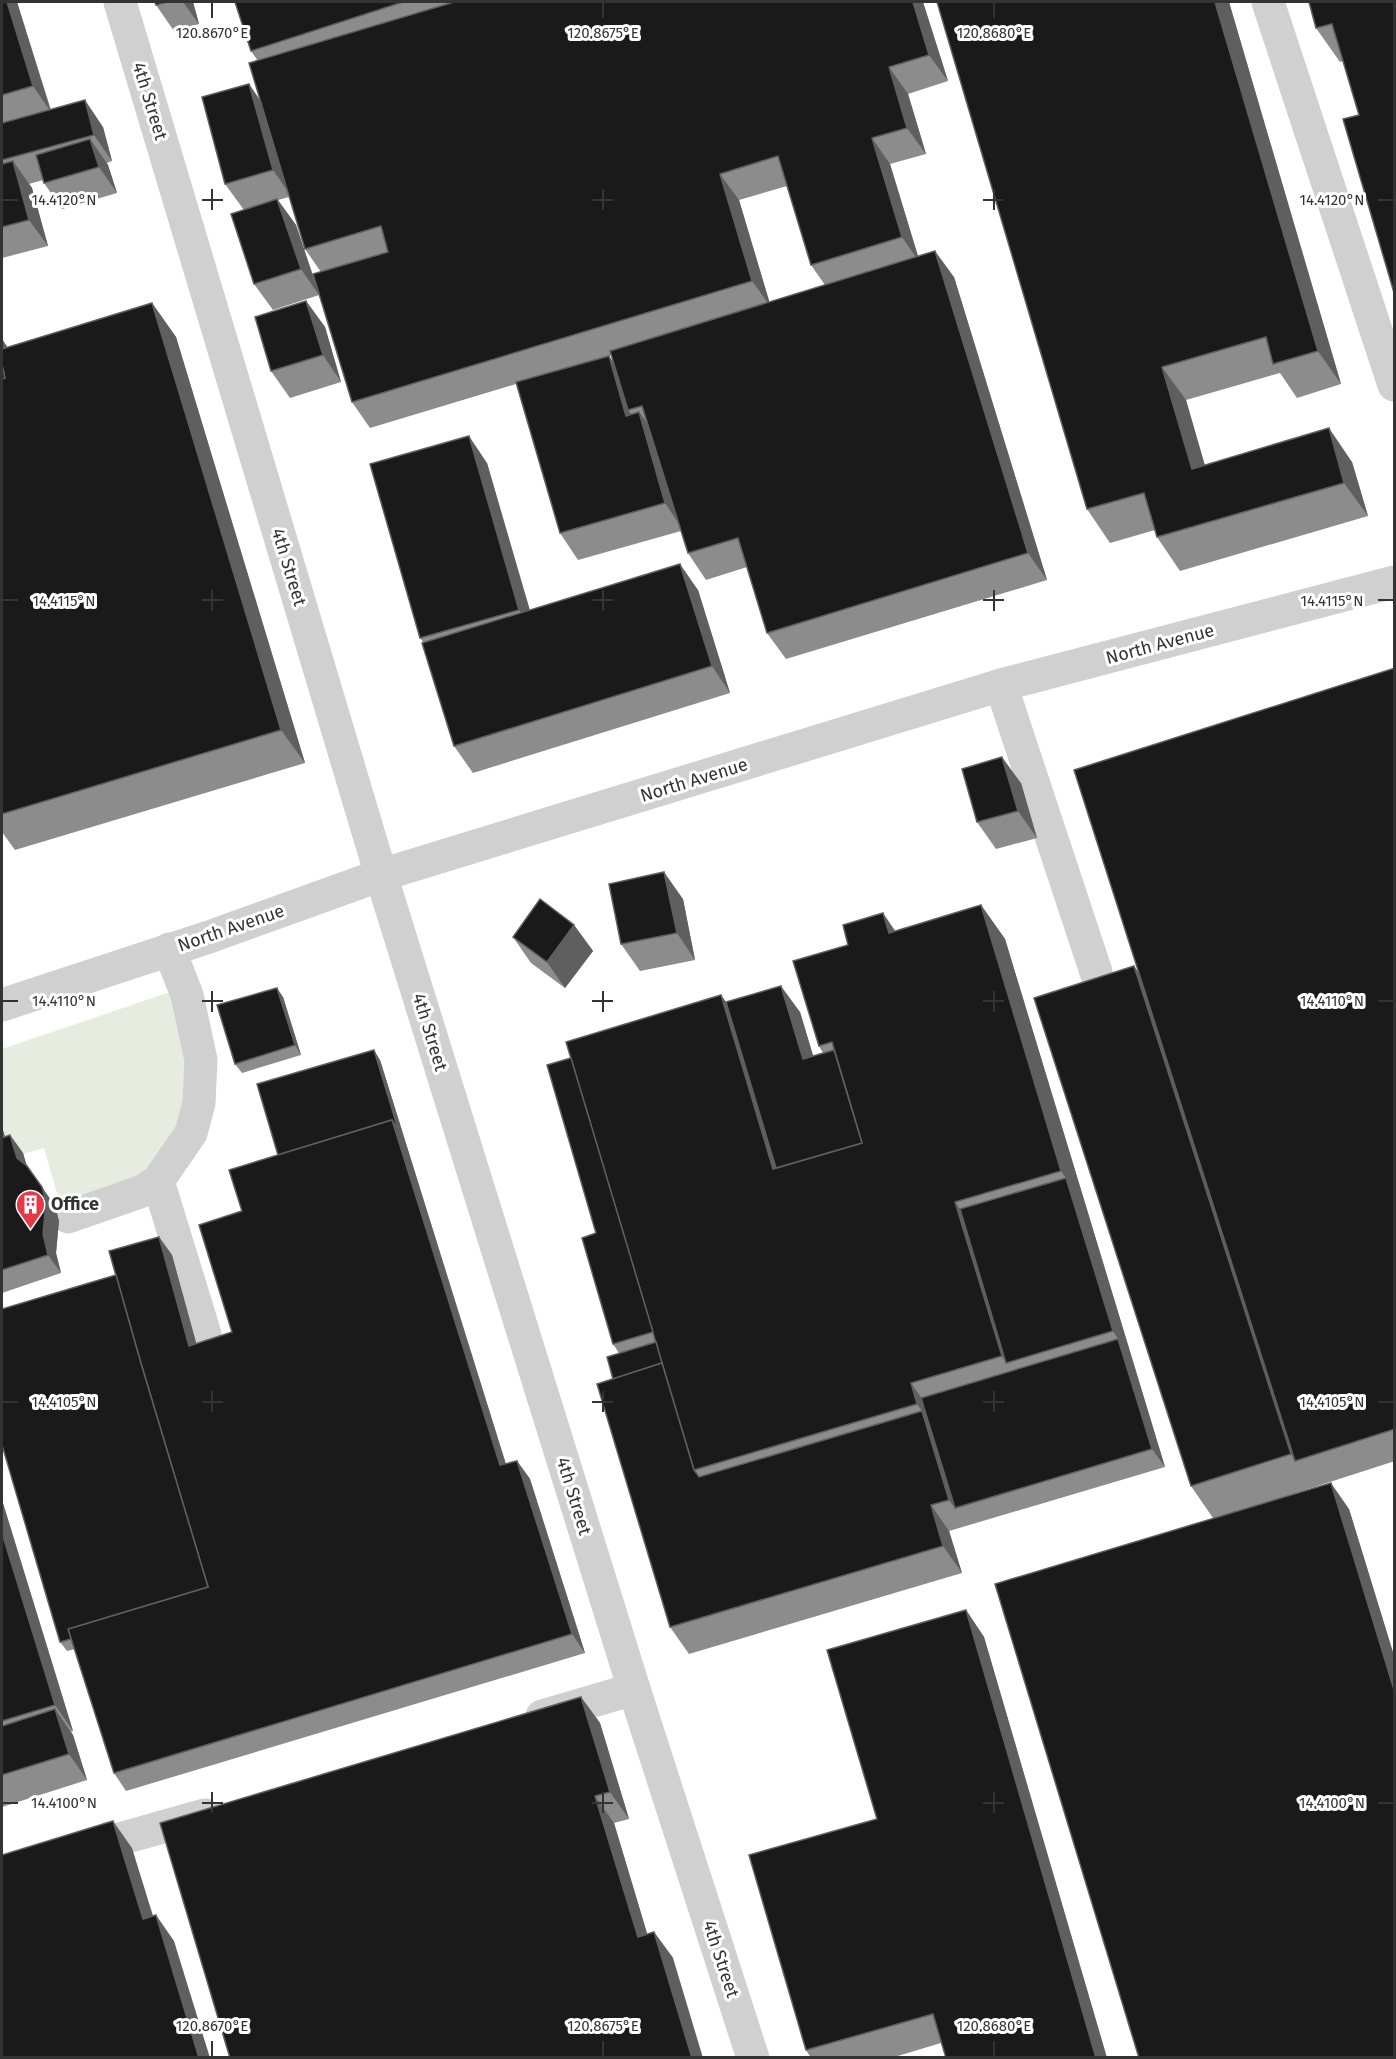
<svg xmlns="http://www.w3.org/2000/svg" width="1396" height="2059" viewBox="0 0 1396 2059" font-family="'Fira Sans',sans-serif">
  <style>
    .green { fill: #e6ecdf }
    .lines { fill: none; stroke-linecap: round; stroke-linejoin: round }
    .minor { stroke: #d0d0d0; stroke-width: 33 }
    .wall { fill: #8c8c8c; fill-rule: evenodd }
    .shaded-wall { fill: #5f5f5f }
    .building { fill: #1a1a1a; stroke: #5f5f5f; stroke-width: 1.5 }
    .ticks { fill: none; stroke: #333; stroke-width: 2 }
    .labels { text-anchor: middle; stroke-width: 6; stroke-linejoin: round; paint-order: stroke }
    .street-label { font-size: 18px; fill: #333; stroke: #fff }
    .poi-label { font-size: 18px; font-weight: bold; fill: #333; stroke: #fff; text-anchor: start }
    .ticks-label { font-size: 15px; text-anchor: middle; fill: #333; stroke: #fff; stroke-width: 6; stroke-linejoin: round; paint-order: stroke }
  </style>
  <rect width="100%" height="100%" fill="#fff"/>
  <path class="green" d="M 179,989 L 199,1064 L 158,1177 L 62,1211 L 44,1148 L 2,1160 L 2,1049 Z"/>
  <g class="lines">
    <g class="minor">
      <path d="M 120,2 L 381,875 L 634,1689 L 753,2058"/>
      <path d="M 1268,2 L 1394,385"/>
      <path d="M 1001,685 L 1096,972"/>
      <path d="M 2,1005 L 209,937 L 381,875 L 1001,685 L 1394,582"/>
      <path d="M 158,1181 L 205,1334"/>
      <path d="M 68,1217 L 143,1191 L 158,1181 L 191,1133 L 199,1103 L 201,1060 L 187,995 L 169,949"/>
      <path d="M 542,1716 L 634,1689"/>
      <path d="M 2,1872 L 205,1815"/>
    </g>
  </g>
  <g class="wall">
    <path d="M 2,2 L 17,2 L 51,110 L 103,127 L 112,161 L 107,163 L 108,165 L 117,193 L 62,209 L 44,183 L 43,180 L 29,184 L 32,188 L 48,246 L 2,258 Z"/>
    <path d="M 155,2 L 193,2 L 199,24 L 174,31 L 156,5 Z"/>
    <path d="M 235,2 L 923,2 L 948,81 L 908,94 L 926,154 L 890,164 L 918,256 L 954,277 L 1047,580 L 786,659 L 767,633 L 747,567 L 706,580 L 688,553 L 681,531 L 578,560 L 560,533 L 516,384 L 370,428 L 352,402 L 319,295 L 273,310 L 254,284 L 244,210 L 225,184 L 249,84 L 260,100 L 258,61 L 251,51 ZM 787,186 L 811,265 L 825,285 L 769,302 L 739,200 ZM 289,197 L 305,249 L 321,272 L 315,281 L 296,225 L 278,200 ZM 612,355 L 614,364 L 609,356 Z"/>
    <path d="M 1229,2 L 1341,384 L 1297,398 L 1280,373 L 1186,400 L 1205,465 L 1352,462 L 1368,516 L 1180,571 L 1157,537 L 1155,530 L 1110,543 L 1087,509 Z"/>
    <path d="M 1395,2 L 1359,115 L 1343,61 L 1340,62 L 1316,28 Z"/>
    <path d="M 306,301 L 325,327 L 341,382 L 290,398 L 271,371 Z"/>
    <path d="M 152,303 L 176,337 L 305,763 L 15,850 L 2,832 L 2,339 L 7,347 Z"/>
    <path d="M 487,463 L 530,610 L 698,590 L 730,693 L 473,773 L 454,746 L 423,642 L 420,638 Z"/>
    <path d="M 1395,668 L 1395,1461 L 1258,1505 L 1349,1509 L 1395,1659 L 1395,2058 L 1213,1518 L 1191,1486 L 1139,973 Z"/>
    <path d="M 1021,783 L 1037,838 L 996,849 L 977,822 Z"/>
    <path d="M 683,899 L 695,960 L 640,971 L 621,944 Z"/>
    <path d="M 981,905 L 1005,939 L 1165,1467 L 949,1531 L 962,1573 L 689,1654 L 670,1627 L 613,1379 L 619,1353 L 613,1344 L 571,1058 L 721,995 L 726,1002 L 800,1012 L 813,1056 L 823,1053 L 819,1046 L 895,931 Z"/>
    <path d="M 574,925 L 593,951 L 565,988 L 531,963 L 513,937 Z"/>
    <path d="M 283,997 L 301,1055 L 242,1073 L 235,1064 Z"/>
    <path d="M 380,1060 L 506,1464 L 517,1461 L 530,1479 L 585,1653 L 126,1791 L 114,1773 L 75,1649 L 67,1651 L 60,1642 L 116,1275 L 159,1237 L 172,1255 L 196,1344 L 232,1332 L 278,1155 Z"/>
    <path d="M 2,1127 L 5,1137 L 10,1135 L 23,1153 L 26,1165 L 55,1206 L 59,1221 L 56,1253 L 61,1273 L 2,1293 Z"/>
    <path d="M 2,1500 L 73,1731 L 71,1732 L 73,1735 L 87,1780 L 2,1807 Z"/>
    <path d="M 966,1610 L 984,1637 L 1107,2058 L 946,2058 L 941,2043 L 891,2058 L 811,2058 L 806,2050 L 877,1819 Z"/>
    <path d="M 581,1697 L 600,1723 L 629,1819 L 614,1823 L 647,1934 L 654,1932 L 673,1958 L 230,2058 Z"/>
  </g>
  <g class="shaded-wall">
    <path d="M 7,2 L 17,2 L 51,112 L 33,86 Z"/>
    <path d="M 183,2 L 193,2 L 199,24 Z"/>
    <path d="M 913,2 L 923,2 L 948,81 L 929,55 Z"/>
    <path d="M 1215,2 L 1229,2 L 1341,384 L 1318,351 Z"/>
    <path d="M 889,67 L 908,94 L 926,154 L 907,128 Z"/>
    <path d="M 249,84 L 267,111 L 291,196 L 273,170 Z"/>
    <path d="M 85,100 L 103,127 L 112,161 L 94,135 Z"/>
    <path d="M 872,138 L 890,164 L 920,263 L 902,237 Z"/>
    <path d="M 90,139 L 108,165 L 117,193 L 99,167 Z"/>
    <path d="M 13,161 L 32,188 L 48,246 L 29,220 Z"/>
    <path d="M 720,174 L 739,200 L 771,307 L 752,281 Z"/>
    <path d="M 277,199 L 296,225 L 319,295 L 301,269 Z"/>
    <path d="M 935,251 L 954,277 L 1047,580 L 1028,553 Z"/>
    <path d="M 306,301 L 325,327 L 341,382 L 323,355 Z"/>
    <path d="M 152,303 L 176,337 L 305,763 L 281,730 Z"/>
    <path d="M 2,339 L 12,354 L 29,411 L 2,344 Z"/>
    <path d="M 609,356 L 627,382 L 628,410 L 640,426 L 626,416 Z"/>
    <path d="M 1162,367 L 1186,400 L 1215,502 L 1192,469 Z"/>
    <path d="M 639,412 L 658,438 L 683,530 L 665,503 Z"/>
    <path d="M 1329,428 L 1352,462 L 1368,516 L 1344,483 Z"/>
    <path d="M 469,436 L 487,463 L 537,636 L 519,610 Z"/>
    <path d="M 680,564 L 698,590 L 730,693 L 712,666 Z"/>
    <path d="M 1002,757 L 1021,783 L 1037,838 L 1018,811 Z"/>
    <path d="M 664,872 L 683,899 L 695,960 L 677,933 Z"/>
    <path d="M 981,905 L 1005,939 L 1165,1467 L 1152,1449 L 1118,1339 L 1113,1331 L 1066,1178 L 1061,1171 Z"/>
    <path d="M 883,913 L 906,947 L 889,933 Z"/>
    <path d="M 574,925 L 593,951 L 565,988 L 547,962 Z"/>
    <path d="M 1134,966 L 1158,1000 L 1295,1461 L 1291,1454 Z"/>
    <path d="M 781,986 L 800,1012 L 822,1085 L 803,1059 Z"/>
    <path d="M 277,988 L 283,997 L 301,1055 L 295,1045 Z"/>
    <path d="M 721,995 L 744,1028 L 788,1173 L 773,1169 Z"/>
    <path d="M 374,1050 L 380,1060 L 512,1484 L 500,1465 L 392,1120 Z"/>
    <path d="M 2,1127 L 6,1140 L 2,1133 Z"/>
    <path d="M 10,1135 L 23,1153 L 30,1176 L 17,1158 Z"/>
    <path d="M 42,1187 L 55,1206 L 59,1221 L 56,1253 L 61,1273 L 48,1255 L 43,1234 Z"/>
    <path d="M 955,1202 L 979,1235 L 1006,1363 L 1002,1356 Z"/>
    <path d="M 159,1237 L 172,1255 L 202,1364 L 189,1346 Z"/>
    <path d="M 911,1383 L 934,1416 L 955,1508 L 968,1526 L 949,1500 L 922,1411 L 917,1404 Z"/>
    <path d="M 517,1461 L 530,1479 L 585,1653 L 572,1634 Z"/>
    <path d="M 1331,1483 L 1349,1509 L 1395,1659 L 1395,1693 Z"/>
    <path d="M 2,1500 L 73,1731 L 55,1705 L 2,1533 Z"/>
    <path d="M 931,1505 L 949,1531 L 962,1573 L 943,1546 Z"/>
    <path d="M 966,1610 L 984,1637 L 1107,2058 L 1096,2058 Z"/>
    <path d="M 581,1697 L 600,1723 L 629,1819 L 610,1792 Z"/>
    <path d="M 55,1709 L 73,1735 L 87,1780 L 69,1754 Z"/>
    <path d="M 595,1796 L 614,1823 L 656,1963 L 638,1937 Z"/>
    <path d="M 113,1821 L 132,1848 L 162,1945 L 143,1919 Z"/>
    <path d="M 156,1915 L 174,1941 L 210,2058 L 199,2058 Z"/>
    <path d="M 654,1932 L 673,1958 L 703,2058 L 692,2058 Z"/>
  </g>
  <g class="building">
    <path d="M 2,2 L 7,2 L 33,86 L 2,95 Z"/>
    <path d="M 155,2 L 167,2 L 156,5 Z"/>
    <path d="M 235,2 L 403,2 L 251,51 Z"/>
    <path d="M 454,2 L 913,2 L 929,55 L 889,67 L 907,128 L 872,138 L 902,237 L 811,265 L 778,156 L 720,174 L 752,281 L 352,402 L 313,274 L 388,252 L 381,226 L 305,249 L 249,63 Z"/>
    <path d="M 937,2 L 1215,2 L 1318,351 L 1273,364 L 1266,337 L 1162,367 L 1192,469 L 1329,428 L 1344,483 L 1157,537 L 1144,493 L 1087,509 Z"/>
    <path d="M 1309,2 L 1395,2 L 1395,296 L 1343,119 L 1359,115 L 1332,24 L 1316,28 Z"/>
    <path d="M 249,84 L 273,170 L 225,184 L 202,97 Z"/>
    <path d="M 85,100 L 94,135 L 2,160 L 2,123 Z"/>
    <path d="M 90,139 L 99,167 L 44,183 L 36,155 Z"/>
    <path d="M 13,161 L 29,220 L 2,227 L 2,164 Z"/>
    <path d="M 277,199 L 301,269 L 254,284 L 231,214 Z"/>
    <path d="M 935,251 L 1028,553 L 767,633 L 738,538 L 688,553 L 642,406 L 628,410 L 610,351 Z"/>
    <path d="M 306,301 L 323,355 L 271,371 L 255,317 Z"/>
    <path d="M 152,303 L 281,730 L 2,814 L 2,379 L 5,378 L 2,365 L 2,349 Z"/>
    <path d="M 609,356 L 626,416 L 639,412 L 665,503 L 560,533 L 516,382 Z"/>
    <path d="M 2,365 L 5,378 L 2,379 Z"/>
    <path d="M 469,436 L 519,610 L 420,638 L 370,464 Z"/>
    <path d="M 680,564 L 712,666 L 454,746 L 422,643 Z"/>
    <path d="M 1395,668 L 1395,1429 L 1295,1461 L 1074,770 Z"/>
    <path d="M 1002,757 L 1018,811 L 977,822 L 962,769 Z"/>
    <path d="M 664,872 L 677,933 L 621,944 L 609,884 Z"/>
    <path d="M 540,899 L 574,925 L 547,962 L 513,937 Z"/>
    <path d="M 981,905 L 1061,1171 L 955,1202 L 1002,1356 L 911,1383 L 917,1404 L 694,1470 L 566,1042 L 721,995 L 773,1169 L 862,1143 L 832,1042 L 819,1046 L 793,961 L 848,945 L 843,925 L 883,913 L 889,933 Z"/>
    <path d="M 1134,966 L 1291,1454 L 1191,1486 L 1034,998 Z"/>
    <path d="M 781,986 L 803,1059 L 834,1050 L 862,1143 L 776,1168 L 726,1002 Z"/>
    <path d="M 277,988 L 295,1045 L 235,1064 L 217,1005 Z"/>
    <path d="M 374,1050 L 398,1129 L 392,1120 L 278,1155 L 257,1084 Z"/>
    <path d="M 571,1058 L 653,1332 L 613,1344 L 582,1238 L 596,1233 L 547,1065 Z"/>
    <path d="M 392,1120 L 500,1465 L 517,1461 L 572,1634 L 114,1773 L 68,1629 L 208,1587 L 140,1360 L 109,1251 L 159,1237 L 189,1346 L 232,1332 L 199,1225 L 242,1211 L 229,1170 Z"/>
    <path d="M 10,1135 L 17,1158 L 27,1166 L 42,1187 L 46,1202 L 43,1234 L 48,1255 L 2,1270 L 2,1138 Z"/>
    <path d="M 1066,1178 L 1113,1331 L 1006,1363 L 960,1209 Z"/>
    <path d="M 116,1275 L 140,1360 L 208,1587 L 68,1629 L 71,1639 L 60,1642 L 2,1445 L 2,1309 Z"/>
    <path d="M 1118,1339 L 1152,1449 L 955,1508 L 921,1398 Z"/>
    <path d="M 656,1342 L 662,1363 L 613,1379 L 607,1357 Z"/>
    <path d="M 662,1363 L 694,1470 L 699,1477 L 922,1411 L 949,1500 L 931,1505 L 943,1546 L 670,1627 L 597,1384 Z"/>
    <path d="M 1331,1483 L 1395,1693 L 1395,2058 L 1139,2058 L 995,1584 Z"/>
    <path d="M 2,1533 L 55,1705 L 2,1721 Z"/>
    <path d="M 966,1610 L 1096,2058 L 946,2058 L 933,2014 L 806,2050 L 749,1855 L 877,1819 L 827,1650 Z"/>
    <path d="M 581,1697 L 610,1792 L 595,1796 L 638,1937 L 654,1932 L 692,2058 L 230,2058 L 160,1823 Z"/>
    <path d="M 55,1709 L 69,1754 L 2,1775 L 2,1726 Z"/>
    <path d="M 113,1821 L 143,1919 L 156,1915 L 199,2058 L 2,2058 L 2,1855 Z"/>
  </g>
  <path class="ticks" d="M 212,3 L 212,18M 603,3 L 603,18M 994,3 L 994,18M 212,189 L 212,210M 603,189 L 603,210M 994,189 L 994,210M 3,200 L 18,200M 202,200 L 223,200M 592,200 L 613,200M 983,200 L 1004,200M 1378,200 L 1393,200M 212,590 L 212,611M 603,590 L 603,611M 994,590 L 994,611M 3,600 L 18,600M 202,600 L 223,600M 592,600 L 613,600M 983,600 L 1004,600M 1378,600 L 1393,600M 212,991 L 212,1012M 603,991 L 603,1012M 994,991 L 994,1012M 3,1001 L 18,1001M 202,1001 L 223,1001M 592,1001 L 613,1001M 983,1001 L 1004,1001M 1378,1001 L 1393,1001M 212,1391 L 212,1412M 603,1391 L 603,1412M 994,1391 L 994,1412M 3,1402 L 18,1402M 202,1402 L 223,1402M 592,1402 L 613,1402M 983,1402 L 1004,1402M 1378,1402 L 1393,1402M 212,1792 L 212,1813M 603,1792 L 603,1813M 994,1792 L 994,1813M 3,1803 L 18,1803M 202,1803 L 223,1803M 592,1803 L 613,1803M 983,1803 L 1004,1803M 1378,1803 L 1393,1803M 212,2041 L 212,2056M 603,2041 L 603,2056M 994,2041 L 994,2056"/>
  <defs>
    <symbol id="building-pin" viewBox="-11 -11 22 30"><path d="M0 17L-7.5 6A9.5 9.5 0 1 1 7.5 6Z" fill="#e63946" stroke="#fff"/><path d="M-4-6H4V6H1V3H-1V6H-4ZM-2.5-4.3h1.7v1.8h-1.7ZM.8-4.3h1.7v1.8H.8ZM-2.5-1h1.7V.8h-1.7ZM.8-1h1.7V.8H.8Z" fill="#fff"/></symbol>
  </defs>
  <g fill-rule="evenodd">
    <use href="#building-pin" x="14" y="1188" width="33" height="45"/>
  </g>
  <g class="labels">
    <g class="street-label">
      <text transform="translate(150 101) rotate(73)" y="6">4th Street</text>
      <text transform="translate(289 567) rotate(73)" y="6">4th Street</text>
      <text transform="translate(1160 644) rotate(-15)" y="6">North Avenue</text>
      <text transform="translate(694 780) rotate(-17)" y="6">North Avenue</text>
      <text transform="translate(231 928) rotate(-19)" y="6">North Avenue</text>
      <text transform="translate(430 1032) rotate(73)" y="6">4th Street</text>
      <text transform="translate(574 1496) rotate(73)" y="6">4th Street</text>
      <text transform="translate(721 1959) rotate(72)" y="6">4th Street</text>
    </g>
    <g class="poi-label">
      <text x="51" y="1210">Office</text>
    </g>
  </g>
  <g class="ticks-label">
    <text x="212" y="38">120.8670°E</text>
    <text x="603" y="38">120.8675°E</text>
    <text x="994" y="38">120.8680°E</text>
    <text x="64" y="205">14.4120°N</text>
    <text x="1332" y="205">14.4120°N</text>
    <text x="64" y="606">14.4115°N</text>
    <text x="1332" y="606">14.4115°N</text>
    <text x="64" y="1006">14.4110°N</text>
    <text x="1332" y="1006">14.4110°N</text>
    <text x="64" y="1407">14.4105°N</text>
    <text x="1332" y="1407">14.4105°N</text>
    <text x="64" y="1808">14.4100°N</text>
    <text x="1332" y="1808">14.4100°N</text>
    <text x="212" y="2031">120.8670°E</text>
    <text x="603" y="2031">120.8675°E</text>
    <text x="994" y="2031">120.8680°E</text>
  </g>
  <rect width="1396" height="2059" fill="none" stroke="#333333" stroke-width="6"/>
</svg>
